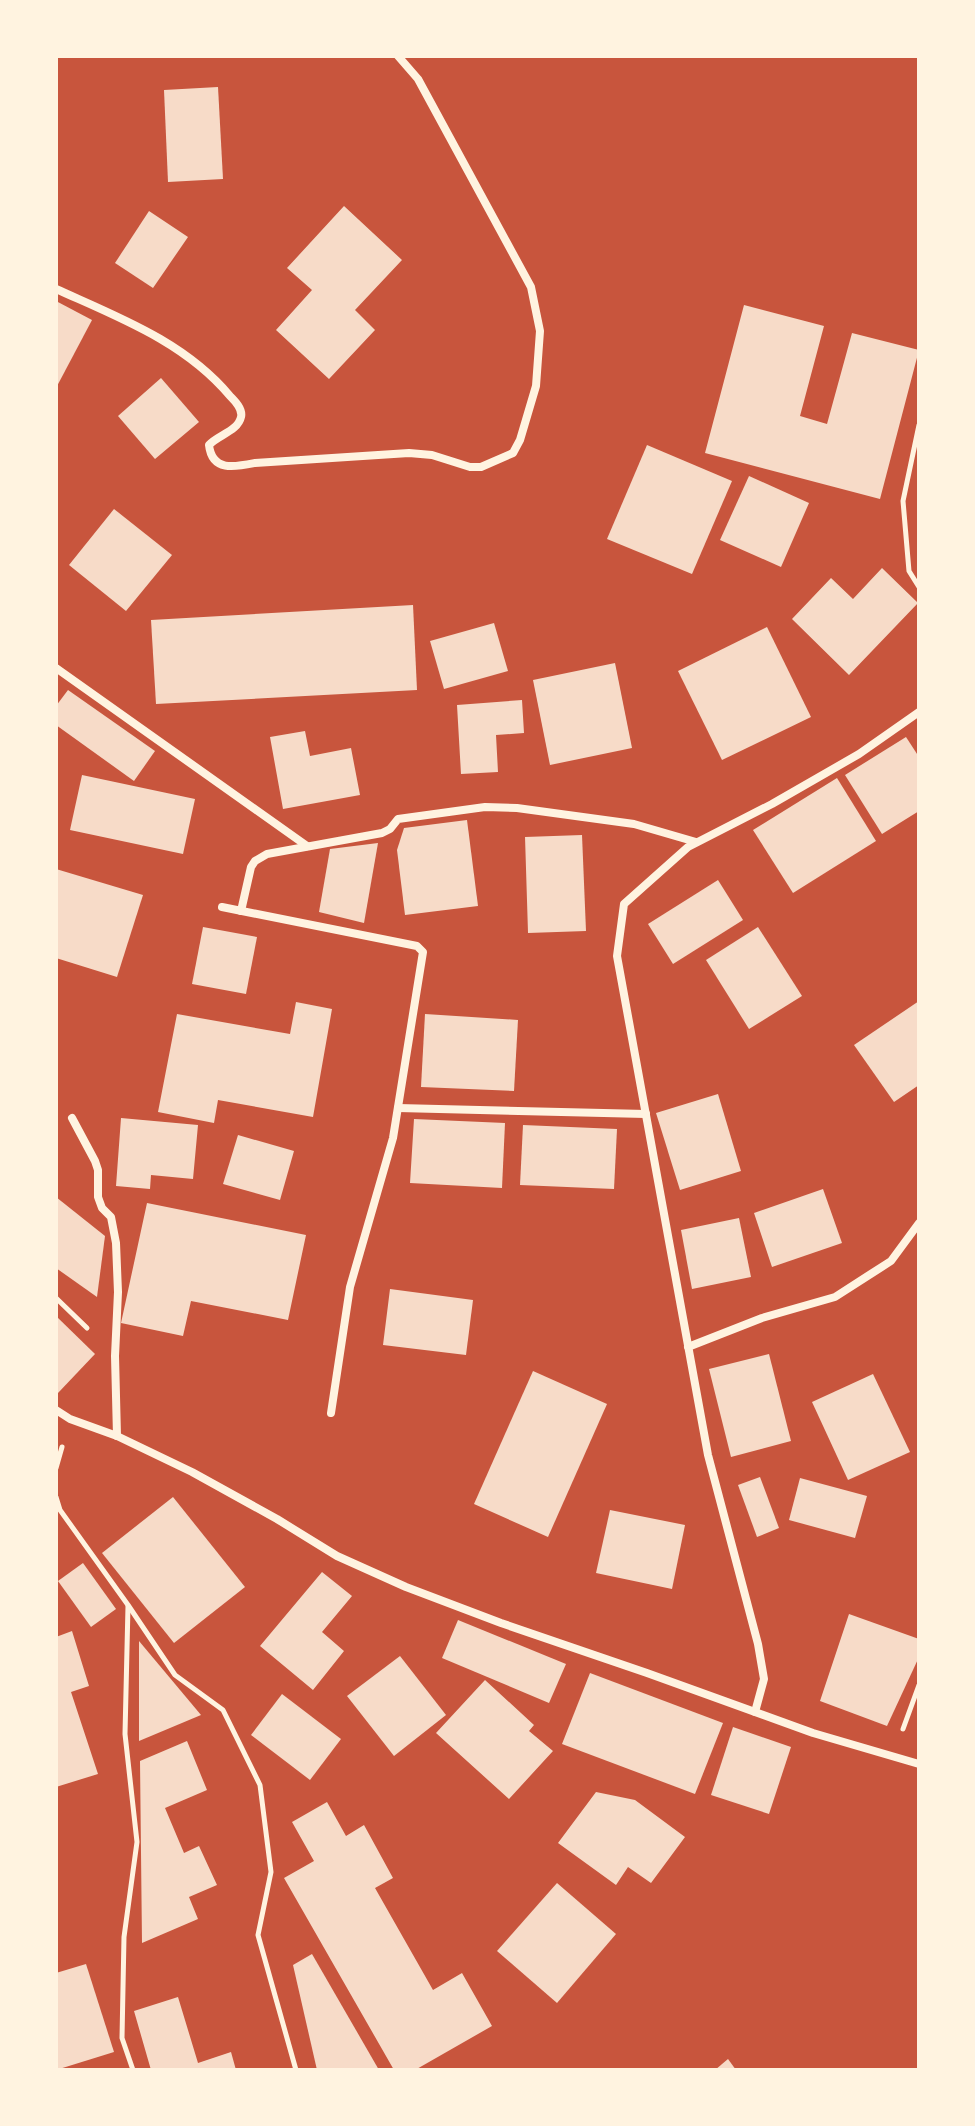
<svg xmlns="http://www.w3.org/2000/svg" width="975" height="2126" viewBox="0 0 975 2126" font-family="'Noto Sans',sans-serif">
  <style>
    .building { fill: #f7dbc8 }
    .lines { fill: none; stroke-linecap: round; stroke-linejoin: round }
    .path { stroke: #fff3e0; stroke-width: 5 }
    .minor { stroke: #fff3e0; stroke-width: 8 }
  </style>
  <rect width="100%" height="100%" fill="#c8553d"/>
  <g class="building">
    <path d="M 218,87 L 223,179 L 168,182 L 164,90 Z"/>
    <path d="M 344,206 L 402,260 L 355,310 L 375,330 L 329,379 L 276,330 L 312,290 L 287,268 Z"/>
    <path d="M 149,211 L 188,237 L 153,288 L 115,263 Z"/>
    <path d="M 56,301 L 92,320 L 56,388 Z"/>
    <path d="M 744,305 L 824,326 L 800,416 L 827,424 L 852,333 L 919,350 L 880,499 L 705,453 Z"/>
    <path d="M 161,378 L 199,422 L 155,459 L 118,416 Z"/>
    <path d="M 647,445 L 732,481 L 692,574 L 607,539 Z"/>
    <path d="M 749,476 L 809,503 L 781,567 L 720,540 Z"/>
    <path d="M 114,509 L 172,555 L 126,611 L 69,565 Z"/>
    <path d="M 882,568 L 918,603 L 849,675 L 792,619 L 831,578 L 853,599 Z"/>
    <path d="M 413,605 L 417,690 L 156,704 L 151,620 Z"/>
    <path d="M 494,623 L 508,671 L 444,689 L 430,641 Z"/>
    <path d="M 767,627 L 811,717 L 722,760 L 678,671 Z"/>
    <path d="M 615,663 L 632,748 L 550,765 L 533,680 Z"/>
    <path d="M 68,690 L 155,751 L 134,781 L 56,725 L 56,706 Z"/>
    <path d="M 522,700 L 524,733 L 496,735 L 498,772 L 461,774 L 457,705 Z"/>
    <path d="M 305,731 L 310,756 L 351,748 L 360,795 L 283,809 L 270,737 Z"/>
    <path d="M 906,737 L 919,757 L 919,811 L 882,834 L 845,775 Z"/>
    <path d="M 82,775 L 195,799 L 183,854 L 70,830 Z"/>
    <path d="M 837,778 L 876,841 L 793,893 L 753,830 Z"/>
    <path d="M 467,820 L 478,906 L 405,915 L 397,850 L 404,828 Z"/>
    <path d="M 582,835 L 586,931 L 528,933 L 525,837 Z"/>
    <path d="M 378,843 L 364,923 L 319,912 L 330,849 Z"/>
    <path d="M 56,869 L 143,895 L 117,977 L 56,958 Z"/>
    <path d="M 718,880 L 743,920 L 673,964 L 648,924 Z"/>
    <path d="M 203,927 L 257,937 L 246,994 L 192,984 Z"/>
    <path d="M 758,927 L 802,996 L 749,1029 L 706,960 Z"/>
    <path d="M 919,1001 L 919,1085 L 894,1102 L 854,1045 Z"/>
    <path d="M 296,1002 L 332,1009 L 313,1117 L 218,1100 L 214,1123 L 158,1112 L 177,1014 L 290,1034 Z"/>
    <path d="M 425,1014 L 518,1020 L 514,1091 L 421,1087 Z"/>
    <path d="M 718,1094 L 741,1171 L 680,1190 L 656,1113 Z"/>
    <path d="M 121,1118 L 198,1125 L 193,1179 L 151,1175 L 150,1189 L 116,1186 Z"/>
    <path d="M 414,1119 L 505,1123 L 502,1188 L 410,1183 Z"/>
    <path d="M 523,1125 L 617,1129 L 614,1189 L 520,1185 Z"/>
    <path d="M 238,1135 L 294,1151 L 280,1200 L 223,1184 Z"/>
    <path d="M 823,1189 L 842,1243 L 772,1267 L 754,1213 Z"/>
    <path d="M 56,1197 L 105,1236 L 97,1297 L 56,1268 Z"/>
    <path d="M 147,1203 L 306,1235 L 288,1320 L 191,1301 L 183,1336 L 121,1323 Z"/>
    <path d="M 739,1218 L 751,1277 L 692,1289 L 681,1230 Z"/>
    <path d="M 390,1289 L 473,1300 L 466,1355 L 383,1345 Z"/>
    <path d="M 56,1316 L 95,1354 L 58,1393 L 56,1391 Z"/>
    <path d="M 769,1354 L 791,1441 L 731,1457 L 709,1369 Z"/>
    <path d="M 533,1371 L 607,1404 L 548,1537 L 474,1504 Z"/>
    <path d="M 873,1374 L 910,1452 L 848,1480 L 812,1402 Z"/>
    <path d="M 760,1477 L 779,1528 L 757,1537 L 738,1485 Z"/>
    <path d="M 800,1478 L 867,1496 L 855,1538 L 789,1520 Z"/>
    <path d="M 173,1497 L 245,1587 L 174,1643 L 102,1553 Z"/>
    <path d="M 610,1510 L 685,1525 L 672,1589 L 596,1573 Z"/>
    <path d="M 83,1563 L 116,1609 L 91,1627 L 58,1581 Z"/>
    <path d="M 322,1572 L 352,1596 L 322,1632 L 344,1651 L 313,1690 L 260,1646 Z"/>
    <path d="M 849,1614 L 919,1639 L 919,1657 L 887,1726 L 820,1701 Z"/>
    <path d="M 458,1620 L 566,1664 L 549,1703 L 442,1658 Z"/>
    <path d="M 72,1631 L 89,1686 L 71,1692 L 98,1774 L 56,1787 L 56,1637 Z"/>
    <path d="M 139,1641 L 201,1715 L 139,1741 Z"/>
    <path d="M 400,1656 L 446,1715 L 394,1756 L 347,1696 Z"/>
    <path d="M 590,1673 L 723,1723 L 695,1794 L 562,1744 Z"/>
    <path d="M 485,1680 L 534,1725 L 529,1731 L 553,1751 L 509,1799 L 436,1733 Z"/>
    <path d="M 282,1694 L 341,1739 L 310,1780 L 251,1735 Z"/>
    <path d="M 733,1727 L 791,1747 L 769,1814 L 711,1795 Z"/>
    <path d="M 187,1741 L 207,1790 L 165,1808 L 184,1853 L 199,1846 L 217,1885 L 189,1897 L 198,1919 L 142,1943 L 140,1761 Z"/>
    <path d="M 596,1792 L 635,1800 L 685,1837 L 651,1883 L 628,1867 L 616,1885 L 558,1843 Z"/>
    <path d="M 327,1802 L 346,1836 L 364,1825 L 393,1878 L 375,1888 L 433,1990 L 462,1973 L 492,2026 L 415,2070 L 394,2070 L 284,1878 L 314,1861 L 292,1822 Z"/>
    <path d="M 557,1883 L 616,1934 L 557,2003 L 497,1951 Z"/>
    <path d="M 312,1954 L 379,2070 L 317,2070 L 293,1965 Z"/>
    <path d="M 86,1964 L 114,2052 L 56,2070 L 56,1973 Z"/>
    <path d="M 178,1997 L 198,2063 L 231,2052 L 236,2070 L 151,2070 L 134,2011 Z"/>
    <path d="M 728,2059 L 736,2070 L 715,2070 Z"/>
  </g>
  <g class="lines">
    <g class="path">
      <path d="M 919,425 L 903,501 L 909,571 L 919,587"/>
      <path d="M 56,1298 L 87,1328"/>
      <path d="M 56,1468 L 62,1447"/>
      <path d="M 56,1497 L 60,1510 L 128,1605 L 175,1675 L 223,1710 L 260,1785 L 271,1872 L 258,1935 L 296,2070"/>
      <path d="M 128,1606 L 125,1734 L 137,1842 L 124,1937 L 122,2038 L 133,2070"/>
      <path d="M 903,1729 L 919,1685"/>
    </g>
    <g class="minor">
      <path d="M 56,289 C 118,317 185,342 230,396 C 235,401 243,409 241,417 C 238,431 218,435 209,445 C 212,472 235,467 255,463 L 409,453 L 432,455 L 470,467 L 481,467 L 513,453 L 520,440 L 536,386 L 540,331 L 531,287 L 418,79 L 398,56"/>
      <path d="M 56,668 L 307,846"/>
      <path d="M 222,907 L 417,946 L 423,952 L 393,1138 L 350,1287 L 331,1413"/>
      <path d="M 241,911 L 251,867 L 255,861 L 267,854 L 382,833 L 390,829 L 398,819 L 485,807 L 517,808 L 634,824 L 696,842"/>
      <path d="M 398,1108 L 646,1114"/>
      <path d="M 72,1118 L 95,1161 L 98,1170 L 98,1197 L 102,1208 L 111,1217 L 116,1243 L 118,1292 L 115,1356 L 117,1436"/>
      <path d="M 688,1347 L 762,1318 L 835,1297 L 891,1261 L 919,1223"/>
      <path d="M 56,1410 L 70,1419 L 117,1436 L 192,1472 L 277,1519 L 337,1556 L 406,1587 L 501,1623 L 647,1673 L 813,1733 L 919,1764"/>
      <path d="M 755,1712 L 764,1679 L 758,1644 L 708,1455 L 617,956 L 624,904 L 688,847 L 772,804 L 859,754 L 919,712"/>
    </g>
  </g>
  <rect width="975" height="2126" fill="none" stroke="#fff3e0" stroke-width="116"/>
</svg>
